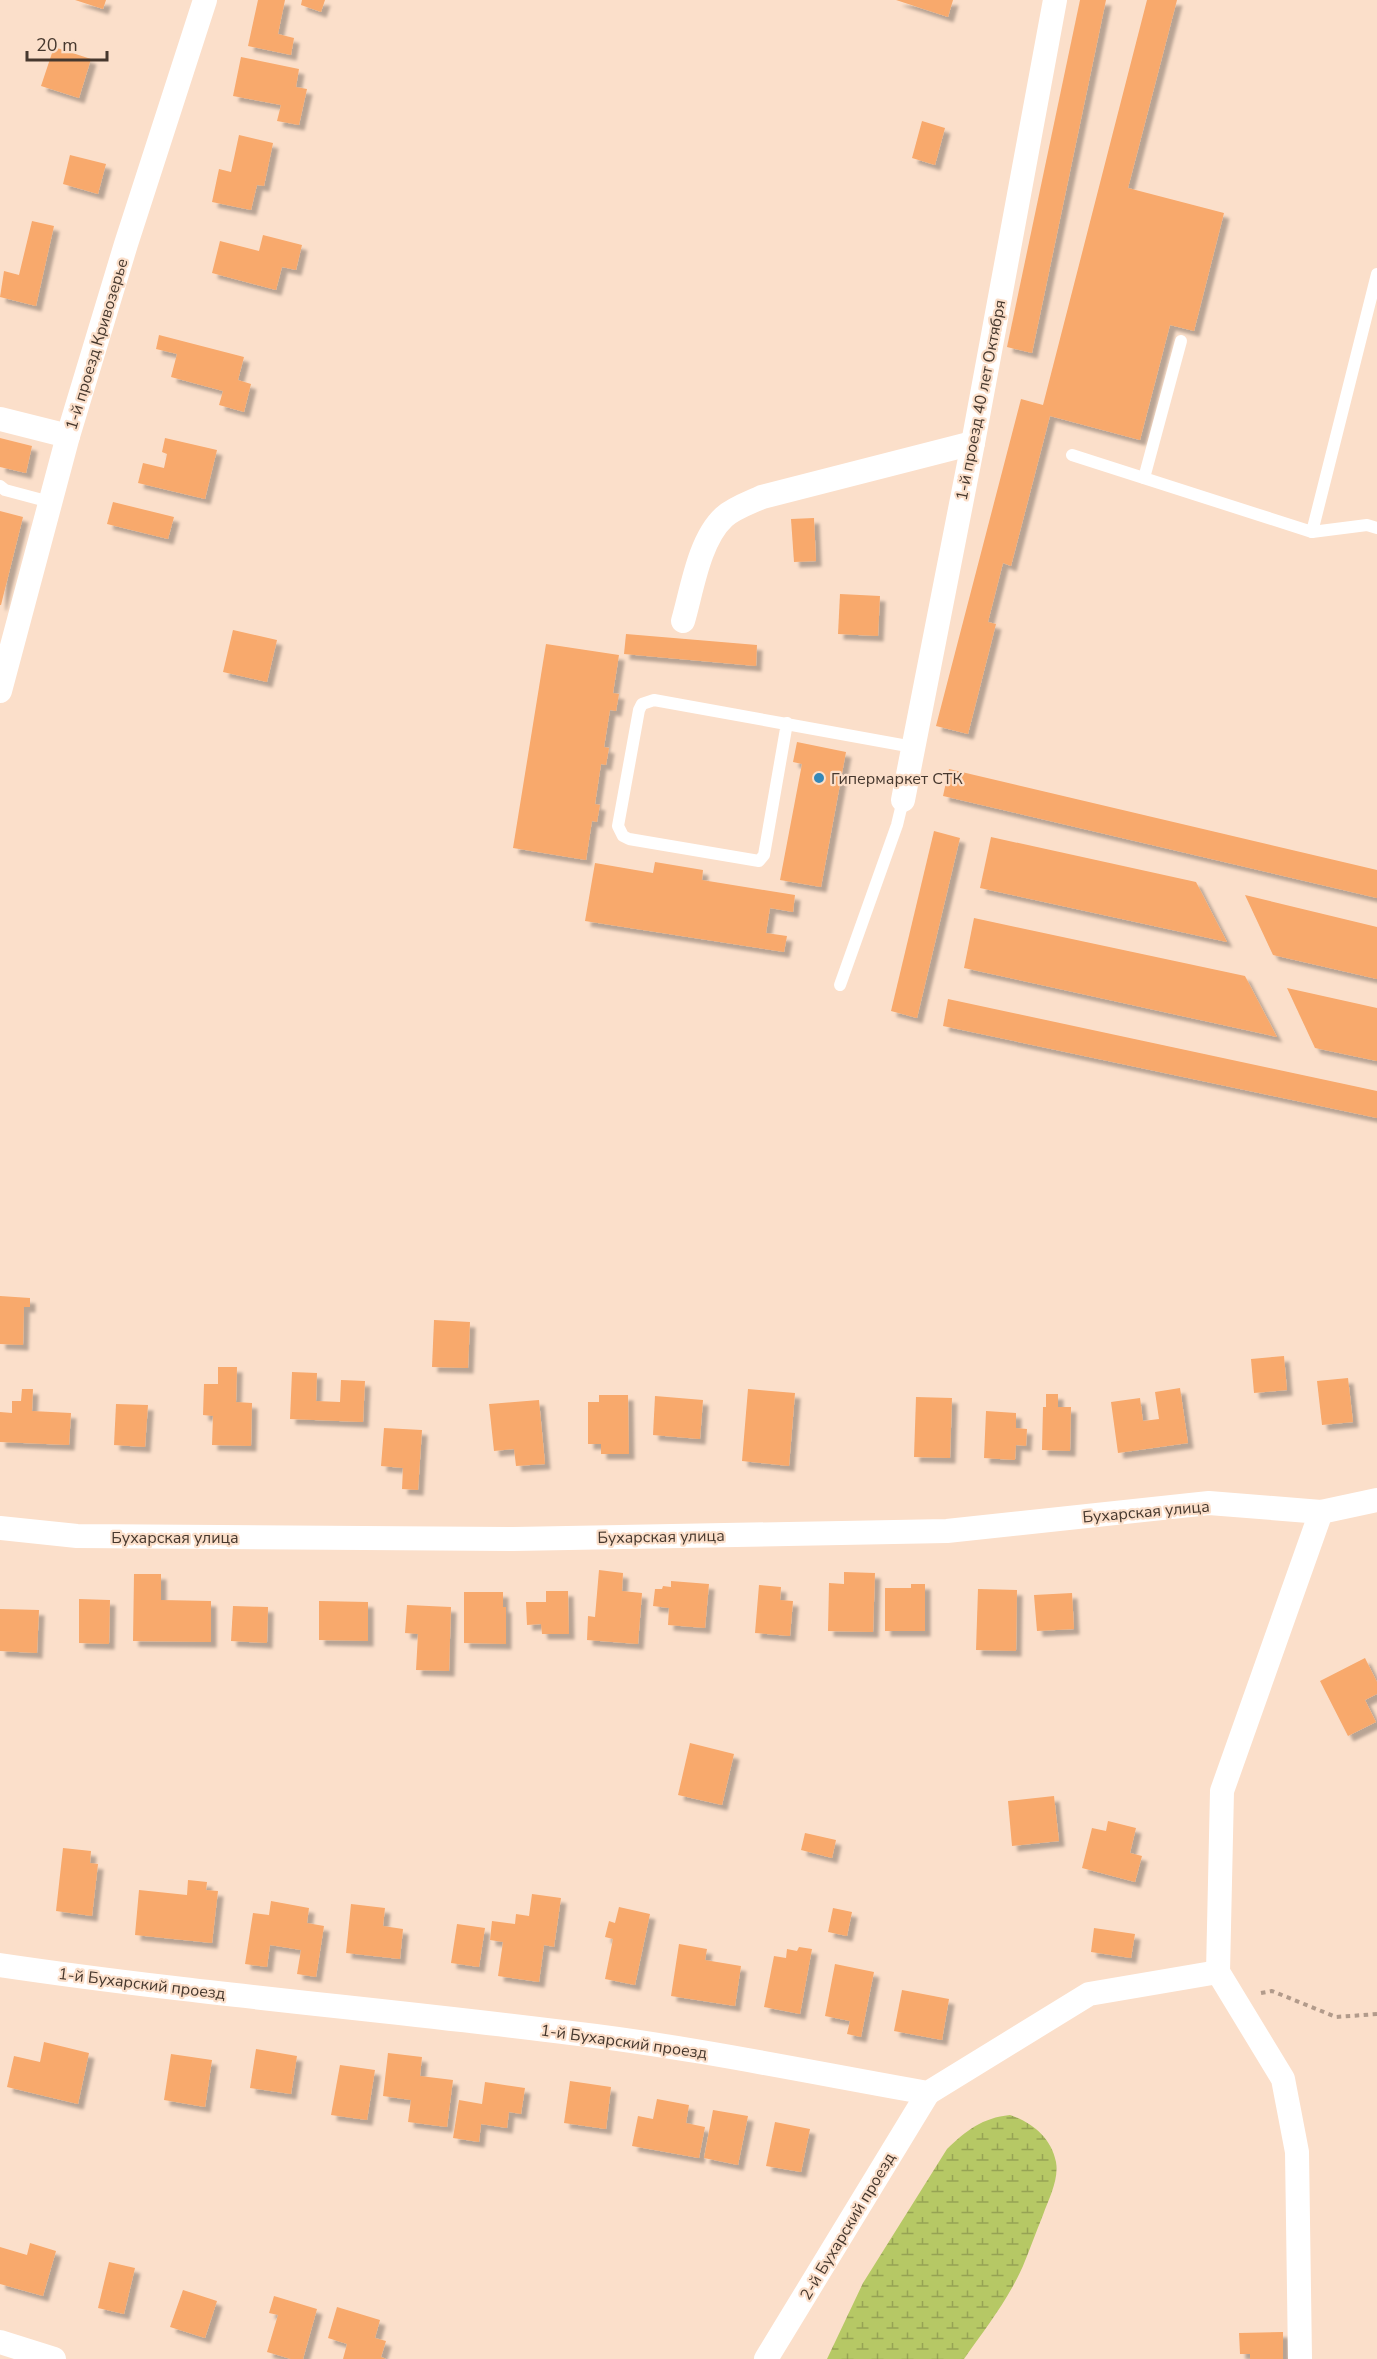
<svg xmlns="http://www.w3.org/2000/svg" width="1377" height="2359" viewBox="0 0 1377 2359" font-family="'Nunito Sans',sans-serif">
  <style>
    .wetland { fill: url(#wetland-marsh) }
    .building { fill: #f8a96c; filter: url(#shadow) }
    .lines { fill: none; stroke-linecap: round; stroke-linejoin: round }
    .path { stroke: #b29b8b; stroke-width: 4; stroke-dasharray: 4.5 4.5; stroke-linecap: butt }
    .lane { stroke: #fff; stroke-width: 12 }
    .street { stroke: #fff; stroke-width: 24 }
    .poi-dot { fill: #3588b8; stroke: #fbdfca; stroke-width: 2 }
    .labels { text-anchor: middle; stroke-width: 4.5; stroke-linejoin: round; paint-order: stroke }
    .street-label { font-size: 16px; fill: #46382e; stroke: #fbdfca }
    .poi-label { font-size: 16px; fill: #46382e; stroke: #fbdfca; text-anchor: start }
  </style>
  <defs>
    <pattern id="wetland-marsh" width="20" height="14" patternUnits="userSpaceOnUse" patternTransform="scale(1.5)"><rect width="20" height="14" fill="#b6c865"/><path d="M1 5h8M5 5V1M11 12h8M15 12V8" fill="none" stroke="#96a354"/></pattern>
    <filter id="shadow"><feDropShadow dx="5.5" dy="5.5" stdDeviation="1.5" flood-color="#0004"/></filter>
  </defs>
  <rect width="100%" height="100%" fill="#fbdfca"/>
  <path class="wetland" d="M 1010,2115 C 1032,2123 1051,2137 1056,2162 C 1059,2180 1049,2198 1043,2215 C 1036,2232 1030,2249 1023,2266 C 1008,2300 985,2329 964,2359 L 827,2359 L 863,2283 L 947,2149 C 967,2130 982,2118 1010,2115 Z"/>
  <g class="building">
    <path d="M 75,0 L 106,0 L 103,9 Z"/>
    <path d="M 258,0 L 285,0 L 278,34 L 294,38 L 291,55 L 248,46 Z"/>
    <path d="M 302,0 L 325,0 L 321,12 L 301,5 Z"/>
    <path d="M 896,0 L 953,0 L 948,17 Z"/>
    <path d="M 1080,0 L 1106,0 L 1032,353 L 1007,347 Z"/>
    <path d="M 1147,0 L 1177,0 L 1128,188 L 1224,213 L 1194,331 L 1170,325 L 1140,440 L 1050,416 L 1011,566 L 1003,563 L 988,622 L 996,624 L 968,734 L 936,726 L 1021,399 L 1043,405 Z"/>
    <path d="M 54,47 L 91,59 L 79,98 L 41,86 Z"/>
    <path d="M 241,57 L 299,69 L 296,87 L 307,89 L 299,125 L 277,121 L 281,105 L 233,96 Z"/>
    <path d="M 922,121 L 945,128 L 935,165 L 912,158 Z"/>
    <path d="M 239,135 L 273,143 L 264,186 L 257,185 L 251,210 L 212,202 L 219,169 L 231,172 Z"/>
    <path d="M 70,155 L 106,164 L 98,194 L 63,184 Z"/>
    <path d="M 32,221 L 54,226 L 36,306 L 0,297 L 4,271 L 19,275 Z"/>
    <path d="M 263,235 L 302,245 L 296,270 L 282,267 L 276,290 L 212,273 L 220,241 L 259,251 Z"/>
    <path d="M 159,335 L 244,357 L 238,380 L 251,384 L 244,412 L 219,405 L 223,391 L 171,377 L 177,354 L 156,349 Z"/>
    <path d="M 0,438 L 32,446 L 26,473 L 0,467 Z"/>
    <path d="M 165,438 L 217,450 L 205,499 L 138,483 L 143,463 L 164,468 L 167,454 L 162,452 Z"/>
    <path d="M 113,502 L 174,517 L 168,539 L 107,524 Z"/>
    <path d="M 0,511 L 23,517 L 1,605 L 0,605 Z"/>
    <path d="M 814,518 L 816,561 L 794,562 L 791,519 Z"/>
    <path d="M 840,594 L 880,596 L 878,636 L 838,634 Z"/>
    <path d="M 233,630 L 277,640 L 267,682 L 223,672 Z"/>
    <path d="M 626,634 L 757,645 L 756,666 L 624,654 Z"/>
    <path d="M 546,644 L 619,655 L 613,693 L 619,694 L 616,711 L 610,710 L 604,747 L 609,748 L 606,765 L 601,764 L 595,804 L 600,805 L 597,822 L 592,821 L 586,860 L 513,848 Z"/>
    <path d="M 797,742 L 846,752 L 821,887 L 780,880 L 802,764 L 793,762 Z"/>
    <path d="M 949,769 L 1377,870 L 1377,898 L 943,796 Z"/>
    <path d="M 934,831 L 960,838 L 917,1018 L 891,1011 Z"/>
    <path d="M 991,837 L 1196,882 L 1227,942 L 980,888 Z"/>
    <path d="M 655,862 L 703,870 L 702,880 L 795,895 L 793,912 L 770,908 L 766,933 L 787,936 L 784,952 L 585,921 L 595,863 L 653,873 Z"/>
    <path d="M 1245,895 L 1377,927 L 1377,979 L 1273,955 Z"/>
    <path d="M 974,918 L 1245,976 L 1277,1037 L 964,968 Z"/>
    <path d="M 1287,988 L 1377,1008 L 1377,1061 L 1315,1048 Z"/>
    <path d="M 948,999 L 1377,1091 L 1377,1118 L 943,1026 Z"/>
    <path d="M 0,1296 L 30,1298 L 30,1307 L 24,1307 L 23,1345 L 0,1344 Z"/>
    <path d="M 434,1320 L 470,1322 L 468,1368 L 432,1367 Z"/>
    <path d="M 1284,1356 L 1287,1390 L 1254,1393 L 1251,1359 Z"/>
    <path d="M 218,1367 L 237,1367 L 236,1402 L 252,1403 L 251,1446 L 212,1445 L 213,1416 L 203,1415 L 204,1384 L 218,1384 Z"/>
    <path d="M 292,1372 L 317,1373 L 316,1401 L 340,1402 L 341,1380 L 365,1381 L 363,1422 L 290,1419 Z"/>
    <path d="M 1348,1378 L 1353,1422 L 1322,1425 L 1317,1381 Z"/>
    <path d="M 1180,1388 L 1188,1443 L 1118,1453 L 1111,1402 L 1140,1398 L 1143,1421 L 1159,1419 L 1155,1392 Z"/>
    <path d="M 22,1389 L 33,1389 L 32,1411 L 71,1413 L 69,1445 L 0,1442 L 0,1412 L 12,1413 L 12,1401 L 21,1401 Z"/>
    <path d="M 748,1389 L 795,1393 L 789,1466 L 742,1461 Z"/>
    <path d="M 1046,1394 L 1058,1394 L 1058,1407 L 1071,1407 L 1070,1451 L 1042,1450 L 1043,1407 L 1046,1407 Z"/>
    <path d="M 599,1395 L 628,1395 L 629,1454 L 601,1454 L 601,1444 L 588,1444 L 588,1402 L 599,1402 Z"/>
    <path d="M 655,1396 L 703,1400 L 700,1439 L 653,1435 Z"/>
    <path d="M 916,1397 L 952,1398 L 950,1458 L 914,1457 Z"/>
    <path d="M 539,1400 L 545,1464 L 516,1466 L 514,1449 L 494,1451 L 489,1404 Z"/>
    <path d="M 116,1404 L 148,1405 L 145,1447 L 114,1445 Z"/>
    <path d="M 986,1411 L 1016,1413 L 1016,1428 L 1027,1429 L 1026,1446 L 1016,1445 L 1015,1460 L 984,1458 Z"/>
    <path d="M 384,1428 L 422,1430 L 418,1490 L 402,1489 L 403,1468 L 381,1466 Z"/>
    <path d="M 599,1570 L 623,1573 L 622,1591 L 642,1593 L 638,1644 L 587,1640 L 588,1616 L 595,1617 Z"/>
    <path d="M 844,1572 L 875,1573 L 873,1632 L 828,1631 L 829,1583 L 844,1584 Z"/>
    <path d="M 134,1574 L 161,1574 L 161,1600 L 211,1601 L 211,1642 L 133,1641 Z"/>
    <path d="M 671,1581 L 709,1584 L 705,1628 L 668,1625 L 669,1608 L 653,1606 L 655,1589 L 662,1589 L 663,1586 L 671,1587 Z"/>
    <path d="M 911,1584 L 925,1584 L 925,1631 L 885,1631 L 885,1588 L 911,1588 Z"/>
    <path d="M 759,1585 L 781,1587 L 780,1600 L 793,1601 L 790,1636 L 755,1633 Z"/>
    <path d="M 978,1589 L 1017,1590 L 1016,1651 L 976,1650 Z"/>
    <path d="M 546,1591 L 568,1591 L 569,1634 L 542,1634 L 541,1624 L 527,1625 L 526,1602 L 546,1602 Z"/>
    <path d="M 464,1592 L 503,1592 L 503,1607 L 506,1607 L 506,1644 L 464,1643 Z"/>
    <path d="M 1072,1593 L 1074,1629 L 1037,1631 L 1034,1595 Z"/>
    <path d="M 79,1599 L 110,1600 L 109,1644 L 79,1643 Z"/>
    <path d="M 319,1601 L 368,1602 L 368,1641 L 319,1640 Z"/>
    <path d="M 407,1605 L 451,1607 L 449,1671 L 416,1670 L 418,1634 L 405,1633 Z"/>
    <path d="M 233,1606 L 268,1607 L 267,1643 L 231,1641 Z"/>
    <path d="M 0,1609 L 39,1610 L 37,1653 L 0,1651 Z"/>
    <path d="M 1365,1658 L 1377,1682 L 1377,1694 L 1365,1700 L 1376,1722 L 1348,1736 L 1320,1681 Z"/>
    <path d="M 690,1743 L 734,1754 L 722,1805 L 678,1795 Z"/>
    <path d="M 1054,1796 L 1059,1841 L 1012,1846 L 1008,1801 Z"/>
    <path d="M 1108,1821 L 1136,1828 L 1130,1853 L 1142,1856 L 1135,1882 L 1082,1868 L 1092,1828 L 1106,1831 Z"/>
    <path d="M 805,1833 L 836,1840 L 832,1858 L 801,1850 Z"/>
    <path d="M 63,1848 L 91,1851 L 90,1863 L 98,1864 L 92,1916 L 56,1911 Z"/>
    <path d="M 188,1880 L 207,1882 L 206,1890 L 218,1891 L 212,1943 L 135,1935 L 139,1890 L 187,1895 Z"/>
    <path d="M 532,1894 L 561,1898 L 554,1947 L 544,1945 L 539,1982 L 498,1976 L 503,1942 L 490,1940 L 492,1921 L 515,1924 L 516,1914 L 529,1916 Z"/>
    <path d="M 271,1901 L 309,1908 L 307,1923 L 324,1926 L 316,1977 L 297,1974 L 301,1950 L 270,1945 L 267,1967 L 245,1964 L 253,1913 L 269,1915 Z"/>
    <path d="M 351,1904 L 385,1908 L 383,1926 L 403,1929 L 400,1959 L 346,1953 Z"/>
    <path d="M 619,1907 L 650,1914 L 635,1985 L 605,1979 L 613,1939 L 605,1937 L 609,1921 L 615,1923 Z"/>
    <path d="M 833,1908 L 852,1912 L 847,1936 L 828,1932 Z"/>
    <path d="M 457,1924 L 485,1928 L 479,1967 L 451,1963 Z"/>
    <path d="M 1094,1928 L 1135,1934 L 1131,1958 L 1091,1952 Z"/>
    <path d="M 679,1944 L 707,1949 L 705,1960 L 741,1966 L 735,2006 L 671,1996 Z"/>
    <path d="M 799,1947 L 812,1949 L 800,2014 L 764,2007 L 774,1956 L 786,1958 L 787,1949 L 797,1951 Z"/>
    <path d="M 835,1964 L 874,1972 L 861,2037 L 847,2034 L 850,2021 L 825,2016 Z"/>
    <path d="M 902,1990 L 949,1999 L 942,2040 L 894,2031 Z"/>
    <path d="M 44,2042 L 89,2053 L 78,2104 L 7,2087 L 14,2056 L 40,2062 Z"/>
    <path d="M 256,2049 L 297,2056 L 291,2094 L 250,2088 Z"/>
    <path d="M 388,2053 L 422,2057 L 420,2076 L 453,2080 L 447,2127 L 408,2122 L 411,2100 L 383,2096 Z"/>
    <path d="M 171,2054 L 212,2060 L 205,2107 L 164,2100 Z"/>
    <path d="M 340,2065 L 375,2070 L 367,2120 L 331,2115 Z"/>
    <path d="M 570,2081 L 611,2087 L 606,2129 L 564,2123 Z"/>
    <path d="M 485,2082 L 525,2088 L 521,2114 L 509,2112 L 507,2128 L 481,2124 L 479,2142 L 453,2138 L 459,2100 L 482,2104 Z"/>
    <path d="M 657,2099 L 689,2105 L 686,2123 L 705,2127 L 699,2158 L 632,2146 L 638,2116 L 653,2119 Z"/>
    <path d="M 713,2110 L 748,2116 L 738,2165 L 704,2158 Z"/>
    <path d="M 775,2122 L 810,2129 L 801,2172 L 766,2166 Z"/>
    <path d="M 30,2243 L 56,2251 L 43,2296 L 0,2284 L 0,2247 L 27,2255 Z"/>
    <path d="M 109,2262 L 135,2268 L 124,2314 L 98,2308 Z"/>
    <path d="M 183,2290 L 217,2301 L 205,2338 L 170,2327 Z"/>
    <path d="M 274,2296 L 317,2309 L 303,2359 L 291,2359 L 267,2352 L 278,2315 L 269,2313 Z"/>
    <path d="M 337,2307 L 380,2320 L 375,2338 L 386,2341 L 381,2357 L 386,2359 L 343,2359 L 347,2344 L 328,2338 Z"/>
    <path d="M 1283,2332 L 1283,2359 L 1250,2359 L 1250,2354 L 1240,2354 L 1239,2333 Z"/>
  </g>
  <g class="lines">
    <path class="path" d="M 1261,1993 L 1272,1991 L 1336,2017 L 1377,2014"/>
    <g class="lane">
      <path d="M 1072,455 L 1312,532 L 1377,274"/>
      <path d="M 1144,478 L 1181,341"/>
      <path d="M 0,486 L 5,490 L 50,502"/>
      <path d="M 1312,532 L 1367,525 L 1377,528"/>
      <path d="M 787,723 L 764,855 L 759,861 L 629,839 L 623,836 L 618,826 L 639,710 L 642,704 L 654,700 C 740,715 827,732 913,747"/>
      <path d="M 840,985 L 897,825 L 903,800"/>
    </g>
    <g class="street">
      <path d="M 0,419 L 68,436"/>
      <path d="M 683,621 C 692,590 699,540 724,517 C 734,508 749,503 762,497 L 973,443"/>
      <path d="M 0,691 L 68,436 L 126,244 L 205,0"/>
      <path d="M 903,800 L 973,443 L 1055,0"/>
      <path d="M 0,1528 L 77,1536 L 513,1539 L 947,1531 L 1209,1503 L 1321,1512 L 1377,1500"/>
      <path d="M 0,1965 C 189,1993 380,2009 571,2033 C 691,2047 809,2072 928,2093 L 1089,1994 L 1218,1972"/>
      <path d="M 0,2342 L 54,2359"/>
      <path d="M 766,2359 L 928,2093"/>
      <path d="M 1300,2359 L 1297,2152 L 1283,2079 L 1218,1972 L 1222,1791 L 1321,1512"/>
    </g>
  </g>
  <circle class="poi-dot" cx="819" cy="778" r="6"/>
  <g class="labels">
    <g class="street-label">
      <text transform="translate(96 344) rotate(-73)" y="6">1-й проезд Кривозерье</text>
      <text transform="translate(980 400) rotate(-79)" y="6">1-й проезд 40 лет Октября</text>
      <text transform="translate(1146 1511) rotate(-5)" y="6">Бухарская улица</text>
      <text transform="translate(661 1536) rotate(-1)" y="6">Бухарская улица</text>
      <text x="175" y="1543">Бухарская улица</text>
      <text transform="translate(142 1983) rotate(7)" y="6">1-й Бухарский проезд</text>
      <text transform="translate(624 2041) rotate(8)" y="6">1-й Бухарский проезд</text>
      <text transform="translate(847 2226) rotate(-59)" y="6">2-й Бухарский проезд</text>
    </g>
    <g class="poi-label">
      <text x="831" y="784">Гипермаркет СТК</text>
    </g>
  </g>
  <path d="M27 51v9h80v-9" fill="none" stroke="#46382e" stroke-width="3"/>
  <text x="36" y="51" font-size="18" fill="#46382e" stroke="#fbdfca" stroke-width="4.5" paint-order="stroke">20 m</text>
</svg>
